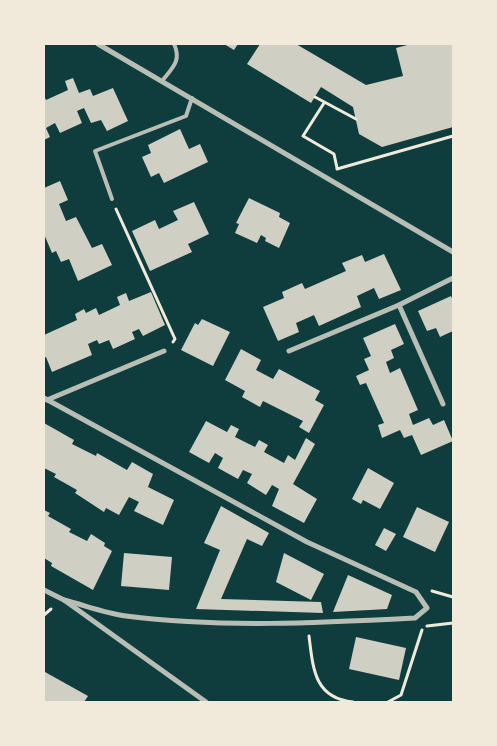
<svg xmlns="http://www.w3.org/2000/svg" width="497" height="746" viewBox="0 0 497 746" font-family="Ubuntu,sans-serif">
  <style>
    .building { fill: #cfcfc3 }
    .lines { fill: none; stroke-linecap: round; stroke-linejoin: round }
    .path { stroke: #f1e9da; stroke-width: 3 }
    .service { stroke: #b8beb3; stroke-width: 4 }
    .minor { stroke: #b8beb3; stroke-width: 5 }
  </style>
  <rect width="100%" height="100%" fill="#0f3d3e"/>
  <g class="building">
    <path d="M 224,44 L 238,44 L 234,50 Z"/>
    <path d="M 260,44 L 296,44 L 366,85 L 403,76 L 396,48 L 411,44 L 453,44 L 453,127 L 382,147 L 359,134 L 353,107 L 321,87 L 311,103 L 247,64 Z"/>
    <path d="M 73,78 L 79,93 L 90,89 L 93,96 L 113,88 L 128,121 L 107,131 L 101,120 L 91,123 L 84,108 L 77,111 L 82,123 L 60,133 L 55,123 L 46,128 L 50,137 L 44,140 L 44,96 L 46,100 L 68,90 L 65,81 Z"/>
    <path d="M 180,129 L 189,149 L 200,144 L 208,162 L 164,183 L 159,173 L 151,177 L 142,157 L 151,153 L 148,145 Z"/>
    <path d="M 60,181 L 68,200 L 59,204 L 66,221 L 76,217 L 92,248 L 102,244 L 112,265 L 78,281 L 69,259 L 61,262 L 56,251 L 52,253 L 44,234 L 44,188 Z"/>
    <path d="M 249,198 L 280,213 L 279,217 L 290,223 L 279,248 L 265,241 L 266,238 L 261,235 L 257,243 L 235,233 L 239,224 L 236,223 Z"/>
    <path d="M 194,202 L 209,234 L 188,244 L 192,252 L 150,271 L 132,231 L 155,220 L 159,229 L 178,220 L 173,211 Z"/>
    <path d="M 384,254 L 401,290 L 379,299 L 374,288 L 357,296 L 361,307 L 319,326 L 314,315 L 296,323 L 299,332 L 278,341 L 263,307 L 284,298 L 282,292 L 302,283 L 305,289 L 346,271 L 342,263 L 362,255 L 365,262 Z"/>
    <path d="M 151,292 L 165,325 L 143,336 L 139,329 L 132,332 L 135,339 L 113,349 L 109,340 L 99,344 L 97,340 L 88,344 L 92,355 L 52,372 L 46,357 L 44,358 L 44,335 L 77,320 L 75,314 L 84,309 L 86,313 L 96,308 L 99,315 L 120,305 L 117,297 L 126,293 L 129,301 Z"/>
    <path d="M 451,296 L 453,301 L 453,331 L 440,337 L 436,328 L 427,331 L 418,311 Z"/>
    <path d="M 202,319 L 230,332 L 213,366 L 181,350 L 195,323 L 198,325 Z"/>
    <path d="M 395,324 L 404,344 L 391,350 L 394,358 L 386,362 L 390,373 L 400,368 L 418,410 L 409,414 L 413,425 L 429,418 L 433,425 L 444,420 L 453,441 L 421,455 L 412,435 L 404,438 L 400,430 L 382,438 L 378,425 L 384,423 L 366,383 L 360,385 L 356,376 L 369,370 L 364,359 L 371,356 L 363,338 Z"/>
    <path d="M 241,349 L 261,360 L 256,370 L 273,379 L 279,369 L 320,391 L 315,400 L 324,405 L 309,433 L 299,427 L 303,421 L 263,401 L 260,407 L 242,397 L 245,391 L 225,380 Z"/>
    <path d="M 206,421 L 227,432 L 231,425 L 239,429 L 235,437 L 255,447 L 259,440 L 268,445 L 264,452 L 284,463 L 288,455 L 295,460 L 306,438 L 315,444 L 293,484 L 317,499 L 304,523 L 272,506 L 279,489 L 272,485 L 266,495 L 247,483 L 252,474 L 243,470 L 238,479 L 218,468 L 223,458 L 215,453 L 209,463 L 189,452 Z"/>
    <path d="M 44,423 L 74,440 L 72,444 L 96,456 L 97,453 L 127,470 L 132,462 L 153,474 L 148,487 L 174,500 L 163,525 L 134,511 L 139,502 L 129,497 L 119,515 L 106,508 L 104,512 L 75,493 L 77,490 L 54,477 L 56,474 L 44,468 Z"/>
    <path d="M 368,468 L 394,483 L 380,509 L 363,500 L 361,504 L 352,499 Z"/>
    <path d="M 221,506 L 269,533 L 262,546 L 247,539 L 221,599 L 321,602 L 323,613 L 196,609 L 220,550 L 204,543 Z"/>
    <path d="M 417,507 L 449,522 L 435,552 L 403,537 Z"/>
    <path d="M 44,510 L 50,513 L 48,516 L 71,529 L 69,532 L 87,541 L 91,534 L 105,543 L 104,546 L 112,551 L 93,590 L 51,566 L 52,563 L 44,558 Z"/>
    <path d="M 384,528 L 396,534 L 386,551 L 375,545 Z"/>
    <path d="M 124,553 L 172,557 L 169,590 L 121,586 Z"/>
    <path d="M 284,553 L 324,574 L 311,600 L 276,582 Z"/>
    <path d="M 348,575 L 392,595 L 387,609 L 333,612 Z"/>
    <path d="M 356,637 L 406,648 L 399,680 L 349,669 Z"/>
    <path d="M 45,672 L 88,696 L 84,702 L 44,702 Z"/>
  </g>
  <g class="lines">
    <g class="path">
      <path d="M 315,97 L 356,119"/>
      <path d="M 324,103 L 303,136 L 334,154 L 337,168"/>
      <path d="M 337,169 L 453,136"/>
      <path d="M 116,209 L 175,339 L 173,342"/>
      <path d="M 432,591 L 453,597"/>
      <path d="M 44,615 L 51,609"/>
      <path d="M 427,626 L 453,623"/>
      <path d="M 309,636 C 313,668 314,698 353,702"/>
      <path d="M 388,702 L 401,695 L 422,630"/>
    </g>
    <g class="service">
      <path d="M 162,81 C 172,68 182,61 174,44"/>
      <path d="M 112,199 L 95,151 L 186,116 L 192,98"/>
    </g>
    <g class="minor">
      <path d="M 98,44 L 453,252"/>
      <path d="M 399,305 L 443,404"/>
      <path d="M 289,351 L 399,305 L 453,278"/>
      <path d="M 44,398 L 307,542 L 416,592 L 427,608 L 415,618 C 319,623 221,628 126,616 C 105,613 84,605 64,600"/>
      <path d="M 47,400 L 164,351"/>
      <path d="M 44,590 L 64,600 L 206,702"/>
    </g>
  </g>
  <rect width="497" height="746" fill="none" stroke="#f1e9da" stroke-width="90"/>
</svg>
